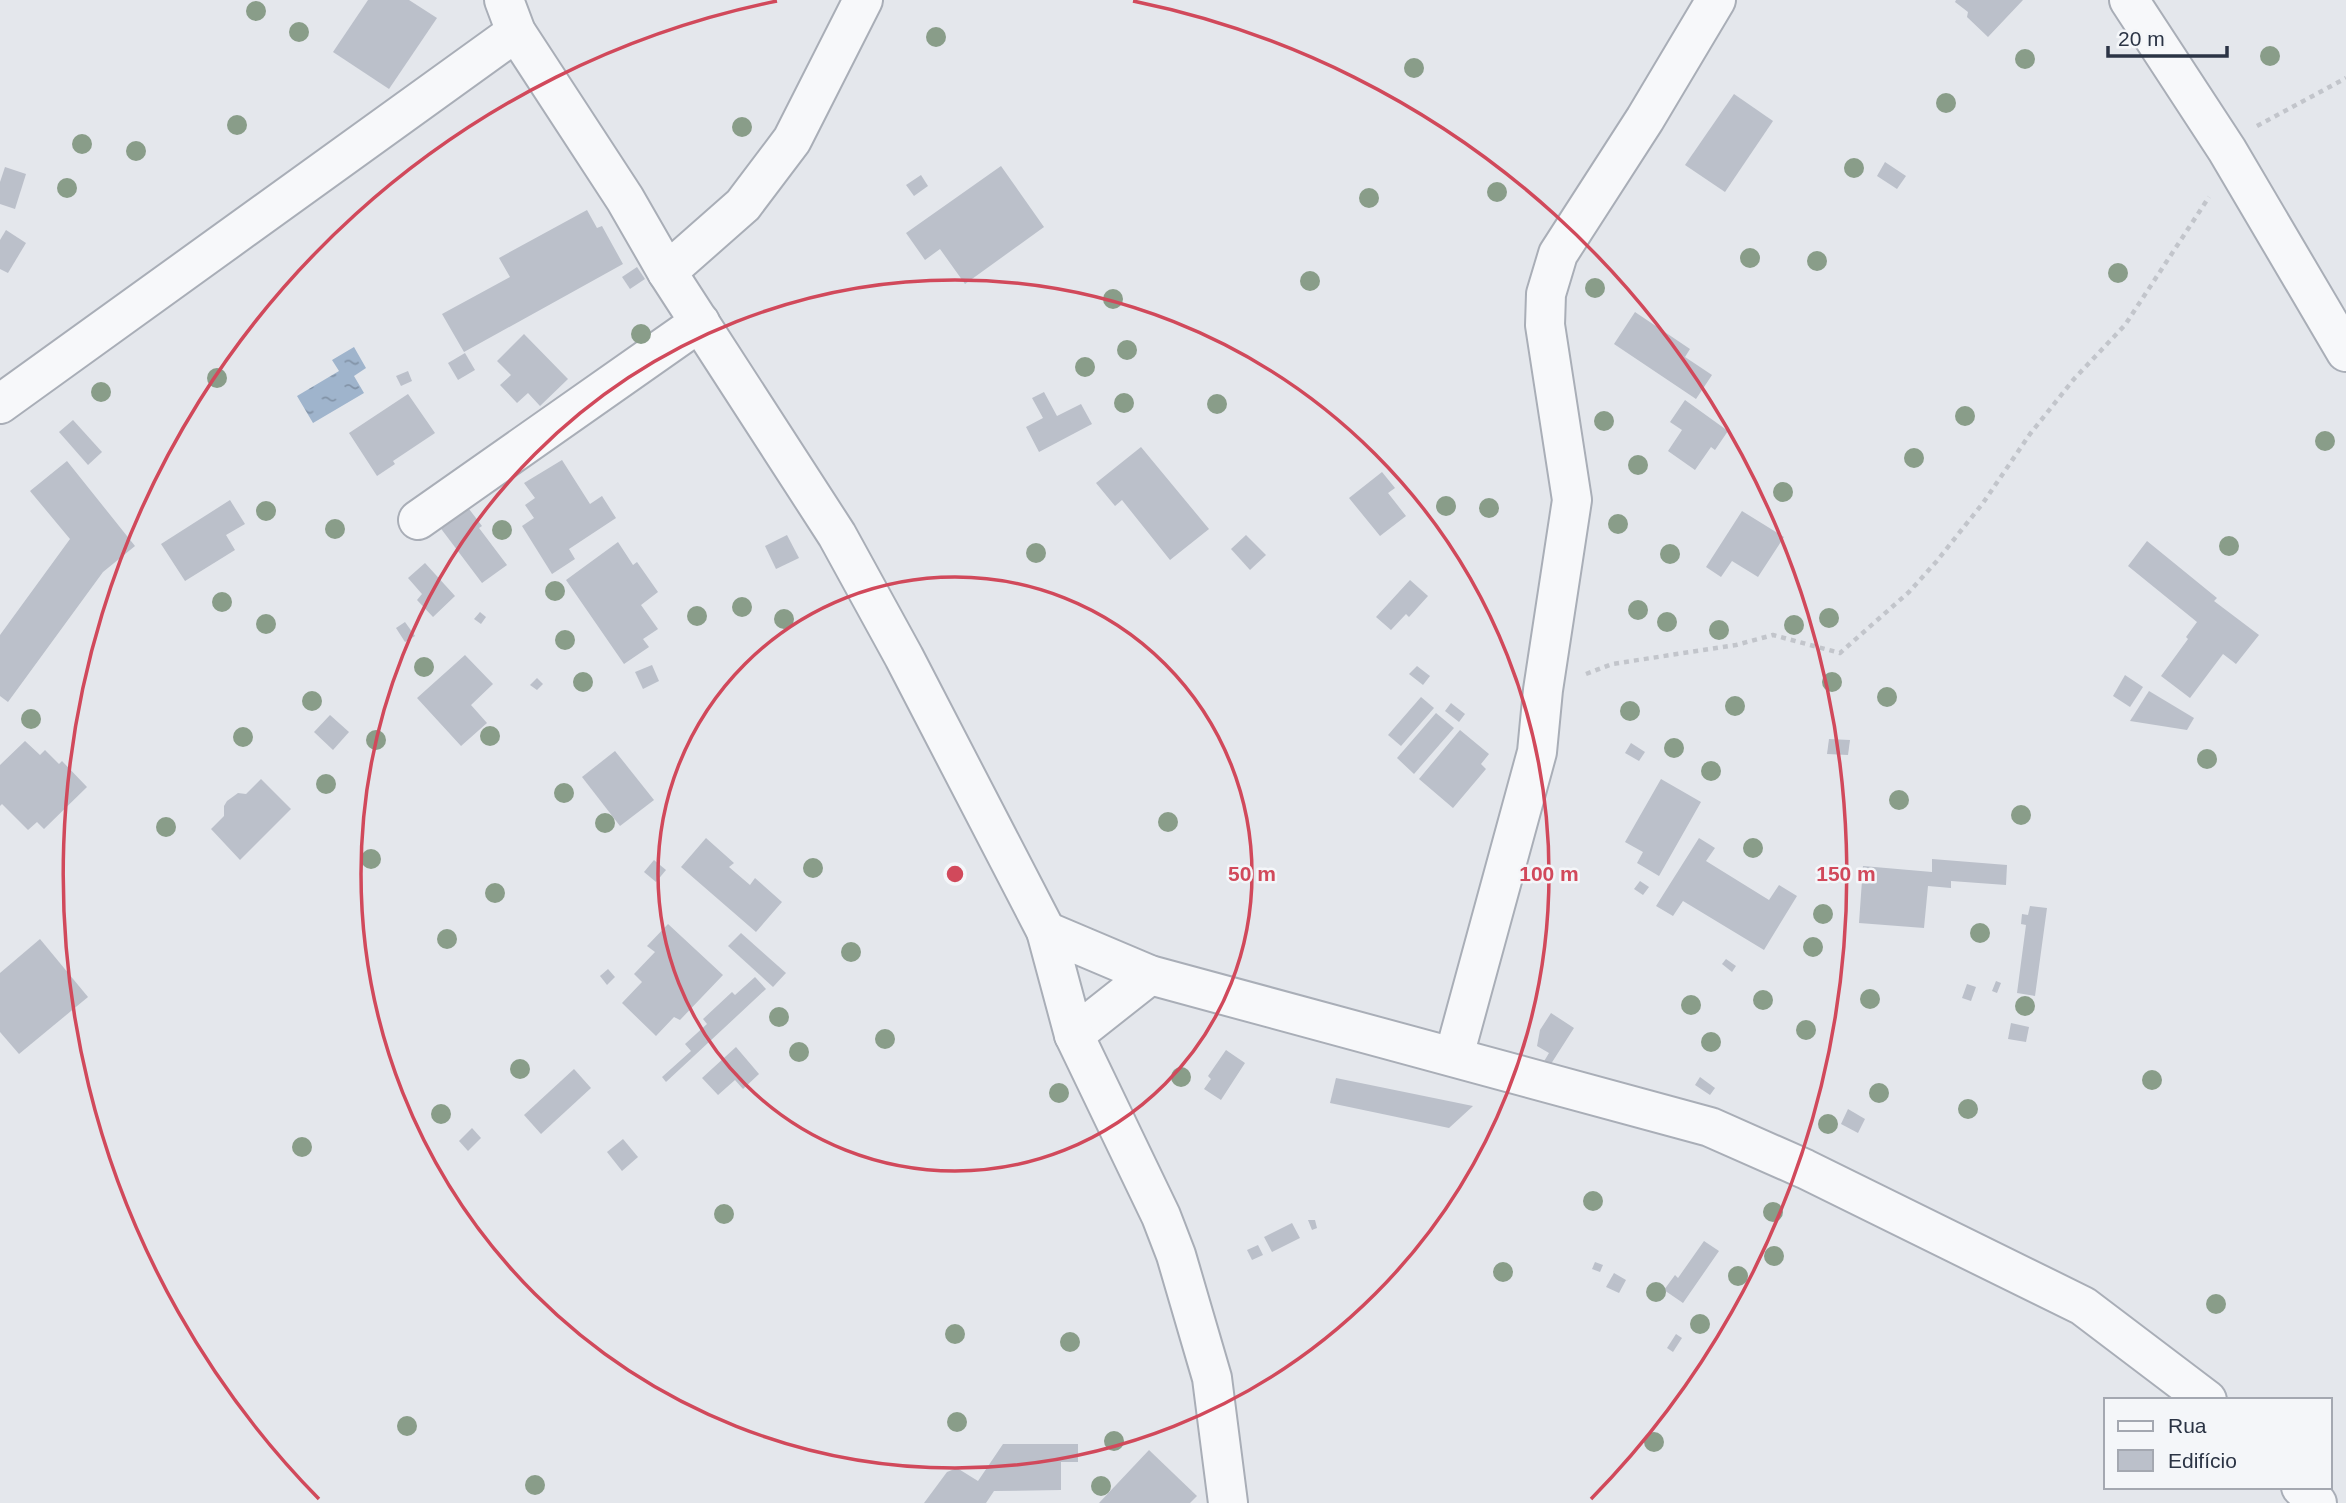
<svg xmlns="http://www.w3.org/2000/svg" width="2346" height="1503" viewBox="0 0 2346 1503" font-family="Helvetica,sans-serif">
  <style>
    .water { fill: url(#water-ripples) }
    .building { fill: #bbc0ca }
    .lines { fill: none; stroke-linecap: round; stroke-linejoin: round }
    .street-casing { stroke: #a9aeb7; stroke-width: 42 }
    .path { stroke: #c2c5cb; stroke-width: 4.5; stroke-dasharray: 5 5; stroke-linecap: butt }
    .street { stroke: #f7f8fa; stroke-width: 38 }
    .tree { fill: #899d89 }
    .ring { fill: none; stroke: #d1495b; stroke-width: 3.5 }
    .centre { fill: #d1495b; stroke: #f4f6f9; stroke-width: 3.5 }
    .ring-label { font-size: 21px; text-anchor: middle; font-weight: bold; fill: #d1495b; stroke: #f4f6f9; stroke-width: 5; stroke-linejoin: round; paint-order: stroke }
  </style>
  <defs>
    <pattern id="water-ripples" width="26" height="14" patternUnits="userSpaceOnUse" patternTransform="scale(1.75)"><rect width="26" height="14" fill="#9fb4cc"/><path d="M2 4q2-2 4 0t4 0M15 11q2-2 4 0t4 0" fill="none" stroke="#8293a7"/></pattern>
  </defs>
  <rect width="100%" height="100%" fill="#e4e7ec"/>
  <path class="water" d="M 354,347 L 366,368 L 354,376 L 364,393 L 313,423 L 297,396 L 339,371 L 332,360 Z"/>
  <g class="building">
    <path d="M 368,0 L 409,0 L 437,18 L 389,89 L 333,52 Z"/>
    <path d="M 1956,0 L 2023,0 L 1988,37 L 1967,17 L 1968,12 L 1955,2 Z"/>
    <path d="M 1734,94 L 1773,121 L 1725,192 L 1685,165 Z"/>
    <path d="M 1885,162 L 1906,176 L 1897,189 L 1877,176 Z"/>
    <path d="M 1001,166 L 1044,227 L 965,284 L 940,249 L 925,260 L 906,233 Z"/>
    <path d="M 5,167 L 26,174 L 15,209 L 0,204 L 0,182 Z"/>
    <path d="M 921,175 L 928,186 L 914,196 L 906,185 Z"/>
    <path d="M 587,210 L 597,228 L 602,226 L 623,264 L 464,352 L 442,314 L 510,277 L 499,258 Z"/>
    <path d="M 6,230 L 26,243 L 8,273 L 0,269 L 0,240 Z"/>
    <path d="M 637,267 L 645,279 L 630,289 L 622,277 Z"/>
    <path d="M 1635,312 L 1690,349 L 1685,357 L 1712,375 L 1696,399 L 1614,344 Z"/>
    <path d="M 524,334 L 568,379 L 540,406 L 528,393 L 517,403 L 500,385 L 511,375 L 497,361 Z"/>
    <path d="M 465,353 L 475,370 L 458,380 L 448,363 Z"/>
    <path d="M 408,371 L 412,381 L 401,386 L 396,376 Z"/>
    <path d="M 1044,392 L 1057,416 L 1081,404 L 1092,424 L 1039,452 L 1026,427 L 1043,418 L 1032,398 Z"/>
    <path d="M 408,394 L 435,433 L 393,461 L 395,464 L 377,476 L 349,433 Z"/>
    <path d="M 1685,400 L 1728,431 L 1715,450 L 1711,447 L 1695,470 L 1668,451 L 1682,430 L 1670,422 Z"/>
    <path d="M 73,420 L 102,452 L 88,465 L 59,432 Z"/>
    <path d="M 1141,447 L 1209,529 L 1170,560 L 1122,500 L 1115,506 L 1096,483 Z"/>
    <path d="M 562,460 L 590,504 L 602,496 L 616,518 L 569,549 L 575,559 L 552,574 L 522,526 L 534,518 L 525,505 L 535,498 L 524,483 Z"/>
    <path d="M 67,461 L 135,546 L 103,572 L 8,702 L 0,696 L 0,635 L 70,539 L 30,491 Z"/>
    <path d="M 1382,472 L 1395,488 L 1388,493 L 1406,516 L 1380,536 L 1349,498 Z"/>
    <path d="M 230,500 L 245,524 L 226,535 L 235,550 L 185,581 L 161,544 Z"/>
    <path d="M 466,505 L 482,526 L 479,528 L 507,565 L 482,583 L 439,526 Z"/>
    <path d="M 1742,511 L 1784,537 L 1758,577 L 1732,561 L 1721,577 L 1706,567 Z"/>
    <path d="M 787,535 L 799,558 L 776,569 L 765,546 Z"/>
    <path d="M 1246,535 L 1266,555 L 1250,570 L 1231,549 Z"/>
    <path d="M 2147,541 L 2217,598 L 2214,601 L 2259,635 L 2236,664 L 2223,654 L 2190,698 L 2161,676 L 2188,639 L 2186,637 L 2197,622 L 2128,566 Z"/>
    <path d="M 618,542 L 633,565 L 637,562 L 658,592 L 641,605 L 658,629 L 643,639 L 649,647 L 624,664 L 566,580 Z"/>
    <path d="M 425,563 L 455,596 L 433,617 L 417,600 L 422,594 L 408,578 Z"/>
    <path d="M 1410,580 L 1428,596 L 1409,617 L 1406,614 L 1391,630 L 1376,617 Z"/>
    <path d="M 480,612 L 486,617 L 481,624 L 474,619 Z"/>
    <path d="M 405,622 L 415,636 L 405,642 L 396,628 Z"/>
    <path d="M 465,655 L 493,684 L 471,705 L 487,723 L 461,746 L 417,698 Z"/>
    <path d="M 652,665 L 659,681 L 643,689 L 635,672 Z"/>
    <path d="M 1417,666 L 1430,676 L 1423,685 L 1409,674 Z"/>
    <path d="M 2125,675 L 2143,687 L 2130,707 L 2113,696 Z"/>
    <path d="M 537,678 L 543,684 L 537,690 L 530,685 Z"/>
    <path d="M 2149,691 L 2194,718 L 2187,730 L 2130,721 Z"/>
    <path d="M 1421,697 L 1434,708 L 1401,746 L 1388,735 Z"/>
    <path d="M 1451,703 L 1465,714 L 1459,722 L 1445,711 Z"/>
    <path d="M 1436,713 L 1454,728 L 1414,774 L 1397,758 Z"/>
    <path d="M 330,715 L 349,732 L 333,750 L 314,732 Z"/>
    <path d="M 1460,730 L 1489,754 L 1481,764 L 1486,769 L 1453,808 L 1419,779 Z"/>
    <path d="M 1829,739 L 1850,740 L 1848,755 L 1827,754 Z"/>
    <path d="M 25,741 L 40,755 L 45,750 L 59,764 L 62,761 L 87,787 L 44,829 L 37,822 L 28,830 L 2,804 L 0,806 L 0,765 Z"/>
    <path d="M 1631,743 L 1645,752 L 1639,761 L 1625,753 Z"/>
    <path d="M 615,751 L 654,800 L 620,826 L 582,777 Z"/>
    <path d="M 261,779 L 291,809 L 240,860 L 211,829 L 224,816 L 224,806 L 227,801 L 238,793 L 246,794 Z"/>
    <path d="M 1661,779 L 1701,802 L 1659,876 L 1637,863 L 1643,852 L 1625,842 Z"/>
    <path d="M 706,838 L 734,863 L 729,867 L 750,885 L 755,878 L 782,902 L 756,932 L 681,867 Z"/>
    <path d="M 1699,838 L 1715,848 L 1706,861 L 1769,900 L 1779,885 L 1797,896 L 1764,950 L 1683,901 L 1673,916 L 1656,906 Z"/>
    <path d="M 1932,859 L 2007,865 L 2006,885 L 1951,881 L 1951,888 L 1928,886 L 1924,928 L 1859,923 L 1863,866 L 1932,872 Z"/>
    <path d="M 654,860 L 666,870 L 656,882 L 644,872 Z"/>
    <path d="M 1640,881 L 1649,887 L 1643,895 L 1634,889 Z"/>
    <path d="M 2030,906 L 2047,908 L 2035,996 L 2017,993 L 2026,925 L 2021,924 L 2022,914 L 2028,915 Z"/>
    <path d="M 668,924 L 723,975 L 680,1020 L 674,1017 L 656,1036 L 622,1003 L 642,982 L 634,974 L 655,952 L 647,946 Z"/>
    <path d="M 741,933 L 786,973 L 773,987 L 728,946 Z"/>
    <path d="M 40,939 L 88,997 L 19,1054 L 0,1032 L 0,973 Z"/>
    <path d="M 1726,959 L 1736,966 L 1732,972 L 1722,964 Z"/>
    <path d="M 608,969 L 615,977 L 607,985 L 600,976 Z"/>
    <path d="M 755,977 L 766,989 L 666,1082 L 662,1077 L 691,1051 L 685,1044 L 707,1024 L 703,1019 L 732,992 L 735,995 Z"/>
    <path d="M 1996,981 L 2001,983 L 1997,993 L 1992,991 Z"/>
    <path d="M 1967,984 L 1976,987 L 1971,1001 L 1962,998 Z"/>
    <path d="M 1551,1013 L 1574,1028 L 1549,1067 L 1543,1063 L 1549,1053 L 1537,1046 L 1540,1030 Z"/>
    <path d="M 2011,1023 L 2029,1027 L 2026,1042 L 2008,1039 Z"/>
    <path d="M 736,1047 L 759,1074 L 743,1089 L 735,1080 L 718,1095 L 702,1078 Z"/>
    <path d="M 1226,1050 L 1245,1063 L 1221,1100 L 1204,1089 L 1211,1079 L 1208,1076 Z"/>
    <path d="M 574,1069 L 591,1088 L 541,1134 L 524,1115 Z"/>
    <path d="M 1700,1077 L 1715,1088 L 1710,1095 L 1695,1085 Z"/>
    <path d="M 1336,1078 L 1473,1106 L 1449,1128 L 1330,1103 Z"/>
    <path d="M 1848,1109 L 1865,1119 L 1858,1133 L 1841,1124 Z"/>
    <path d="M 472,1128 L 481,1138 L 468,1151 L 459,1141 Z"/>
    <path d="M 623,1139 L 638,1157 L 622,1171 L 607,1152 Z"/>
    <path d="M 1308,1220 L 1315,1220 L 1317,1228 L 1312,1230 Z"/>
    <path d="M 1292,1223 L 1300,1238 L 1272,1252 L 1264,1237 Z"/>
    <path d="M 1704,1241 L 1719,1251 L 1683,1303 L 1664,1290 L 1675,1275 L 1678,1278 Z"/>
    <path d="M 1258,1245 L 1263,1255 L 1252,1260 L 1247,1250 Z"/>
    <path d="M 1595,1262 L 1603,1265 L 1600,1272 L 1592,1269 Z"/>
    <path d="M 1614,1273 L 1626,1280 L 1619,1293 L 1606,1287 Z"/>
    <path d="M 1676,1334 L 1682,1338 L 1673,1352 L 1667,1348 Z"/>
    <path d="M 1003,1444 L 1078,1444 L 1078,1462 L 1061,1462 L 1061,1490 L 994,1491 L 986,1503 L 924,1503 L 947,1472 L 957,1468 L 978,1481 Z"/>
    <path d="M 1149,1450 L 1197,1496 L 1190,1503 L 1099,1503 Z"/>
  </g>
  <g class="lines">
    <defs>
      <g id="street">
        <path d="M 504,0 L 516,32 L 625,199 L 667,272 L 837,535 L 904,657 L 1046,931"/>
        <path d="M 2129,0 L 2227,150 L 2346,352"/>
        <path d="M 667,272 L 743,205 L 792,140 L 863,0"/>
        <path d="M 0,404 L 516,32"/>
        <path d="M 418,520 L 700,322"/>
        <path d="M 1074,1035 L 1150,975"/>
        <path d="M 1454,1056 L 1537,752 L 1543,690 L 1572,500 L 1545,325 L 1546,294 L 1558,254 L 1645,119 L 1716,0"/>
        <path d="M 2301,1487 L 2317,1503"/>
        <path d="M 1228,1503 L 1212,1378 L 1176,1255 L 1161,1216 L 1074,1035 L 1046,931 L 1150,975 L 1710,1127 L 1805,1169 L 2083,1306 L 2207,1400"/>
      </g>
    </defs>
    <use href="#street" class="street-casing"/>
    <g class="path">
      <path d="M 2257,126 L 2346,78"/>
      <path d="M 1586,674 L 1612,664 L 1736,645 L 1773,635 L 1840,653 L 1909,592 L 1936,562 L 1983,503 L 2030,434 L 2074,379 L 2125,325 L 2209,197"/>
    </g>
    <use href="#street" class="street"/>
  </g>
  <g class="tree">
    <circle cx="256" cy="11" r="10"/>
    <circle cx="299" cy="32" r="10"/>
    <circle cx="936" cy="37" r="10"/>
    <circle cx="2270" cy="56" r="10"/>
    <circle cx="2025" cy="59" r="10"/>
    <circle cx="1414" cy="68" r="10"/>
    <circle cx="1946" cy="103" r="10"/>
    <circle cx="237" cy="125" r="10"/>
    <circle cx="742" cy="127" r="10"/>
    <circle cx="82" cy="144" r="10"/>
    <circle cx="136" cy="151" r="10"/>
    <circle cx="1854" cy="168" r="10"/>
    <circle cx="67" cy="188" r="10"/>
    <circle cx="1497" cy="192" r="10"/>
    <circle cx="1369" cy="198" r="10"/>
    <circle cx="1750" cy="258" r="10"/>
    <circle cx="1817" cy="261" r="10"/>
    <circle cx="2118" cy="273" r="10"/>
    <circle cx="1310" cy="281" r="10"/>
    <circle cx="1595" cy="288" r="10"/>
    <circle cx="1113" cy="299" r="10"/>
    <circle cx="641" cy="334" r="10"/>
    <circle cx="1127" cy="350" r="10"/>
    <circle cx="1085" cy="367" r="10"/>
    <circle cx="217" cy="378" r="10"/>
    <circle cx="101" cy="392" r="10"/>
    <circle cx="1124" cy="403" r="10"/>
    <circle cx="1217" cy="404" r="10"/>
    <circle cx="1965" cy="416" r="10"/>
    <circle cx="1604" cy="421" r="10"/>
    <circle cx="2325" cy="441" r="10"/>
    <circle cx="1914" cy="458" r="10"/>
    <circle cx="1638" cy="465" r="10"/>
    <circle cx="1783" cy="492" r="10"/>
    <circle cx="1446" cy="506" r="10"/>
    <circle cx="1489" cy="508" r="10"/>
    <circle cx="266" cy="511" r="10"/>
    <circle cx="1618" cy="524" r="10"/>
    <circle cx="335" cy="529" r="10"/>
    <circle cx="502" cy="530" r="10"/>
    <circle cx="2229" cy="546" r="10"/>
    <circle cx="1036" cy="553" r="10"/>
    <circle cx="1670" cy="554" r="10"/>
    <circle cx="555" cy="591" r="10"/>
    <circle cx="222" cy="602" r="10"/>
    <circle cx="742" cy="607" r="10"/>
    <circle cx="1638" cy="610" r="10"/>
    <circle cx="697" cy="616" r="10"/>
    <circle cx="1829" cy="618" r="10"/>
    <circle cx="784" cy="619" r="10"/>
    <circle cx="1667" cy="622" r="10"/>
    <circle cx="266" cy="624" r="10"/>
    <circle cx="1794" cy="625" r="10"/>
    <circle cx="1719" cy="630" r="10"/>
    <circle cx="565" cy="640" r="10"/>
    <circle cx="424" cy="667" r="10"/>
    <circle cx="583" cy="682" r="10"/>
    <circle cx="1832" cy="682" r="10"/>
    <circle cx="1887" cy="697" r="10"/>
    <circle cx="312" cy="701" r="10"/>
    <circle cx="1735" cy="706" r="10"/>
    <circle cx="1630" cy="711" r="10"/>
    <circle cx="31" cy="719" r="10"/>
    <circle cx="490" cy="736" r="10"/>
    <circle cx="243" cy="737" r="10"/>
    <circle cx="376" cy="740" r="10"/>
    <circle cx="1674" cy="748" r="10"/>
    <circle cx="2207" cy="759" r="10"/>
    <circle cx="1711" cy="771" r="10"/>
    <circle cx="326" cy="784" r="10"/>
    <circle cx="564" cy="793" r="10"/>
    <circle cx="1899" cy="800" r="10"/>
    <circle cx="2021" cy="815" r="10"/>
    <circle cx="1168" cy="822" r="10"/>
    <circle cx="605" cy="823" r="10"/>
    <circle cx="166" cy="827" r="10"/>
    <circle cx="1753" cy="848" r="10"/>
    <circle cx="371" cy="859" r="10"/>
    <circle cx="813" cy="868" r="10"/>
    <circle cx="495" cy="893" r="10"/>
    <circle cx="1823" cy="914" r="10"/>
    <circle cx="1980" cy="933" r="10"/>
    <circle cx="447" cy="939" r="10"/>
    <circle cx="1813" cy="947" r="10"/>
    <circle cx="851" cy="952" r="10"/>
    <circle cx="1870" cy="999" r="10"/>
    <circle cx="1763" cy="1000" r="10"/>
    <circle cx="1691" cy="1005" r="10"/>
    <circle cx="2025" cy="1006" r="10"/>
    <circle cx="779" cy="1017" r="10"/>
    <circle cx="1806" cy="1030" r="10"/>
    <circle cx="885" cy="1039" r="10"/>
    <circle cx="1711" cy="1042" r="10"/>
    <circle cx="799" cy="1052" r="10"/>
    <circle cx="520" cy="1069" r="10"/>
    <circle cx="1181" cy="1077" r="10"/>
    <circle cx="2152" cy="1080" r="10"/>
    <circle cx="1059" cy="1093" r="10"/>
    <circle cx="1879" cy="1093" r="10"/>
    <circle cx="1968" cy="1109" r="10"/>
    <circle cx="441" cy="1114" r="10"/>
    <circle cx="1828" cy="1124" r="10"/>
    <circle cx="302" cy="1147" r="10"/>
    <circle cx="1593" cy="1201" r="10"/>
    <circle cx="1773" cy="1212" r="10"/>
    <circle cx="724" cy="1214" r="10"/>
    <circle cx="1774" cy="1256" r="10"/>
    <circle cx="1503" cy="1272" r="10"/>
    <circle cx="1738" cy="1276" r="10"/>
    <circle cx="1656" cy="1292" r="10"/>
    <circle cx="2216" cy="1304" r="10"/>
    <circle cx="1700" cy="1324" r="10"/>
    <circle cx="955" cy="1334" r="10"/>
    <circle cx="1070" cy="1342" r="10"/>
    <circle cx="957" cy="1422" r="10"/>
    <circle cx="407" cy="1426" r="10"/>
    <circle cx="1114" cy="1441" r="10"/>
    <circle cx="1654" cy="1442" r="10"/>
    <circle cx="535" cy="1485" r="10"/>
    <circle cx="1101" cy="1486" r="10"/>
  </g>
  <g class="ring">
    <circle cx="955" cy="874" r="297"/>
    <circle cx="955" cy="874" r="594"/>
    <path d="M319 1499A891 891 0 0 1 777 1M1133 1A891 891 0 0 1 1591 1499"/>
  </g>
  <circle cx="955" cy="874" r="10" class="centre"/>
  <g class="ring-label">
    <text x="1252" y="881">50 m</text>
    <text x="1549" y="881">100 m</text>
    <text x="1846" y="881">150 m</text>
  </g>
  <rect x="2104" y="1398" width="228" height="91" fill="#f4f6f9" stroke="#a4a8b1" stroke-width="2"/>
  <rect x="2118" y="1421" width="35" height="10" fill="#f7f8fa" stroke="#a4a8b1" stroke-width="2"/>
  <text x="2168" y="1433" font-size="21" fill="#2b3445">Rua</text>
  <rect x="2118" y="1450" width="35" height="21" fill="#bbc0ca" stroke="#a4a8b1" stroke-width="2"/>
  <text x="2168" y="1468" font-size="21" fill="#2b3445">Edifício</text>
  <path d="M2108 46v10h119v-10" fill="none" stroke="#2b3445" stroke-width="3.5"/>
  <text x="2118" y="46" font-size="21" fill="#2b3445" stroke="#f4f6f9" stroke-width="5" paint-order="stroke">20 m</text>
</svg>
